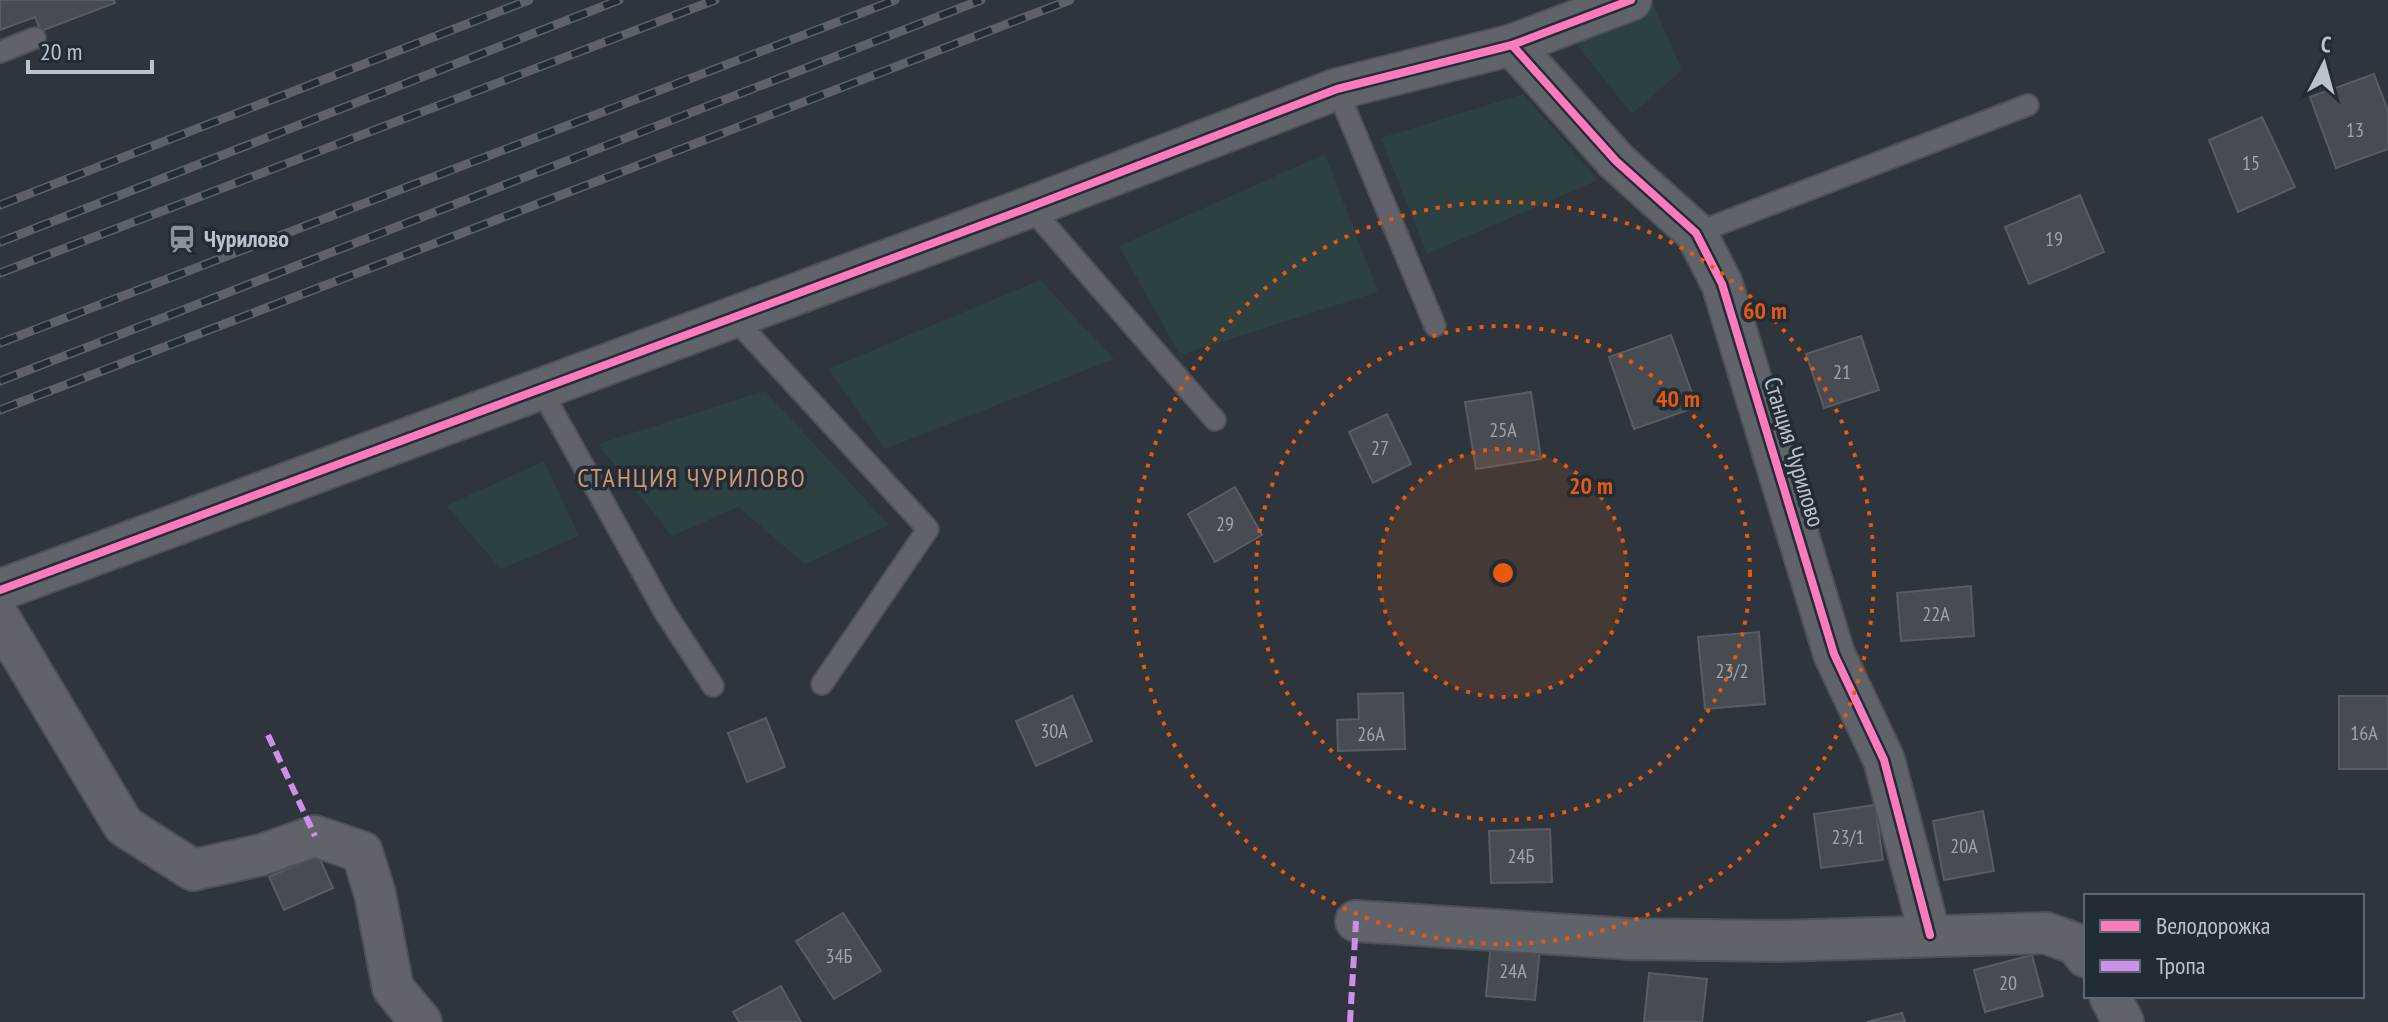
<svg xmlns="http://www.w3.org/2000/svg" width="2388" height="1022" viewBox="0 0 2388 1022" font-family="'PT Sans Narrow',sans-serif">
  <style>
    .green { fill: #2d4142 }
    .building { fill: #474c52; stroke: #585c63; stroke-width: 2 }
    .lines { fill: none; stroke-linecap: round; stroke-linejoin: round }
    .service-casing { stroke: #4d5157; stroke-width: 24 }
    .minor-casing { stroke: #4d5157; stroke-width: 44 }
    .service { stroke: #60646a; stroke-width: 20 }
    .minor { stroke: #60646a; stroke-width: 40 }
    .rail-casing { stroke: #5e6268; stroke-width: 9 }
    .rail { stroke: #222c37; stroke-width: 6; stroke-dasharray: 18; stroke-linecap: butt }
    .quiet { stroke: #ce8fe9; stroke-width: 6; stroke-dasharray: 12 6; stroke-linecap: butt }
    .cycleway-casing { stroke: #222c37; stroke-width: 13 }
    .cycleway { stroke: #fd7abc; stroke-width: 8 }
    .ring { fill: none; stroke: #e8590c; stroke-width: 4; stroke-dasharray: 4 8 }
    .labels { text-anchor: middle; stroke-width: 7; stroke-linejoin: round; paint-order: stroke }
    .number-label { font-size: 20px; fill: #9ea4ad }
    .poi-label { font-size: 24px; font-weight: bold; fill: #bbc2cb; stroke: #222c37; text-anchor: start }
    .street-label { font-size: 24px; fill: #bbc2cb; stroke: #222c37 }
    .neighbourhood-label { font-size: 26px; letter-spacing: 2px; fill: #ce9673; stroke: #222c37 }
    .centre { fill: #e8590c; stroke: #222c37; stroke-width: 4 }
    .ring-label { font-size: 24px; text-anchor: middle; font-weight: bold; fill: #e8590c; stroke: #222c37; stroke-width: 7; stroke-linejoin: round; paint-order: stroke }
  </style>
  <rect width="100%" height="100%" fill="#2f353c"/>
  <g class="green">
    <path d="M 1651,0 L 1682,70 L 1632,114 L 1577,45 Z"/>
    <path d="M 1523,94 L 1598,180 L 1427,254 L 1381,138 Z"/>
    <path d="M 1325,154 L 1378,292 L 1180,355 L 1119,246 Z"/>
    <path d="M 1040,280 L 1114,359 L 885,449 L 828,369 Z"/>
    <path d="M 765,391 L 889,525 L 805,564 L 738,507 L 672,536 L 598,444 Z"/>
    <path d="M 544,461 L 579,536 L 501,569 L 446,506 Z"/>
  </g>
  <g class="building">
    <path d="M 0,0 L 114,0 L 115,3 L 41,31 L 35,17 L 0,30 Z"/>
    <path d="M 2374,74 L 2388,111 L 2388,149 L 2336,168 L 2310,97 Z"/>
    <path d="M 2262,117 L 2295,187 L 2238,212 L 2209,140 Z"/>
    <path d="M 2080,195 L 2104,252 L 2029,284 L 2005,227 Z"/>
    <path d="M 1671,335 L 1697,407 L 1634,429 L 1609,357 Z"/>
    <path d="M 1861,336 L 1879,390 L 1824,408 L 1806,354 Z"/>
    <path d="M 1531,392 L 1541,459 L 1476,469 L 1465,402 Z"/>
    <path d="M 1387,414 L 1411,464 L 1373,483 L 1349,432 Z"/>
    <path d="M 1235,487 L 1262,535 L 1215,562 L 1188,514 Z"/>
    <path d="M 1971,586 L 1974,636 L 1901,641 L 1897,593 Z"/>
    <path d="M 1759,632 L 1765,704 L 1705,709 L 1698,637 Z"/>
    <path d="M 1403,693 L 1405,749 L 1338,751 L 1337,720 L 1359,719 L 1358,694 Z"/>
    <path d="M 1072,696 L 1092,741 L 1036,766 L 1016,721 Z"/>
    <rect x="2339" y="696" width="49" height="73"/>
    <path d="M 766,718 L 785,767 L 747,782 L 728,733 Z"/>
    <path d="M 1875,805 L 1883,860 L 1821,868 L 1814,814 Z"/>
    <path d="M 1983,811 L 1994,871 L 1944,880 L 1933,821 Z"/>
    <path d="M 1550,829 L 1552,882 L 1491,883 L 1489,831 Z"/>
    <path d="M 318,855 L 333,888 L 284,910 L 269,877 Z"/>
    <path d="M 843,913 L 881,971 L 834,999 L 796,941 Z"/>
    <path d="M 1491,942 L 1540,947 L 1535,1000 L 1486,996 Z"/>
    <path d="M 2032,955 L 2043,996 L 1985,1012 L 1974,970 Z"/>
    <path d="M 1649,973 L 1707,979 L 1702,1022 L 1644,1022 Z"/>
    <path d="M 781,986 L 801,1022 L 739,1022 L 733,1012 Z"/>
    <path d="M 1902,1013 L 1905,1022 L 1867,1022 Z"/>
  </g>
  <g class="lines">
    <defs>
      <g id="service">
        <path d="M 0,52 L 35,38"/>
        <path d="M 1337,89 L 1435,326"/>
        <path d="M 1030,207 L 1215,420"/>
        <path d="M 1696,233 L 2028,105"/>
        <path d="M 732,316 L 928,529 L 822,684"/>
        <path d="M 540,388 L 664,611 L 713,686"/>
      </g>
      <g id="minor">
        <path d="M 1512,45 L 1616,161 L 1696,233 L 1722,284 L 1834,654 L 1884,760 L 1930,935"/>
        <path d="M 0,590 L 1030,207 L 1337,89 L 1512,45 L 1631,0"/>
        <path d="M 0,619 L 124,826 L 193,870 L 261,855 L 315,836 L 362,852 L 375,894 L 393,988 L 421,1022"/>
        <path d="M 1356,921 L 1630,939 L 1779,941 L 2046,933 L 2076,944 L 2086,957"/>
        <path d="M 2110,996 L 2123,1022"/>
      </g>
    </defs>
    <use href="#service" class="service-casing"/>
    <use href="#minor" class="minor-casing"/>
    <use href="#service" class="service"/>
    <use href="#minor" class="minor"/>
    <defs>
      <g id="rail">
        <path d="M 0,205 L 529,0"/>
        <path d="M 0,242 L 619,0"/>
        <path d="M 0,273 L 715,0"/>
        <path d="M 0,343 L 895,0"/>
        <path d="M 0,381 L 981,0"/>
        <path d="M 0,410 L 1070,0"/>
      </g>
    </defs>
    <use href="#rail" class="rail-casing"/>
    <use href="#rail" class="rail"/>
    <g class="quiet">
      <path d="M 268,735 L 315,836"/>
      <path d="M 1350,1022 L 1356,921"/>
    </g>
    <defs>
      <g id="cycleway">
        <path d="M 1512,45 L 1616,161 L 1696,233 L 1722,284 L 1834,654 L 1884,760 L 1930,935"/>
        <path d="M 0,590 L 1030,207 L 1337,89 L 1512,45 L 1631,0"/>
      </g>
    </defs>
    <use href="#cycleway" class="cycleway-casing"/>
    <use href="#cycleway" class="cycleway"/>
  </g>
  <circle cx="1503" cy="573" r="124" fill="#e8590c" fill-opacity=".12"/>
  <g class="ring">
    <circle cx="1503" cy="573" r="124"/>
    <circle cx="1503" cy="573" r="247"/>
    <circle cx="1503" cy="573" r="371"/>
  </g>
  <defs>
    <symbol id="station-bare" viewBox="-9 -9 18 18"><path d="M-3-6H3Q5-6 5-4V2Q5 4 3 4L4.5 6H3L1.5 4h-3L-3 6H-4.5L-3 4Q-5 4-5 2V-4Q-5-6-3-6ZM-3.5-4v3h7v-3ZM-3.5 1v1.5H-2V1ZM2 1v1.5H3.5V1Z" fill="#8a9199" stroke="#222c37" stroke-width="2.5" paint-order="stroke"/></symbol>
  </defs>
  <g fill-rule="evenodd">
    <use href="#station-bare" x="162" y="219" width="40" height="40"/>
  </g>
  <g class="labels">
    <g class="number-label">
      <text x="2355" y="137">13</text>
      <text x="2251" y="170">15</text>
      <text x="2054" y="246">19</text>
      <text x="1842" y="379">21</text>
      <text x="1503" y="437">25А</text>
      <text x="1380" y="455">27</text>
      <text x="1225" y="531">29</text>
      <text x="1936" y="621">22А</text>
      <text x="1732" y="678">23/2</text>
      <text x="1054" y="738">30А</text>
      <text x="2364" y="740">16А</text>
      <text x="1371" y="741">26А</text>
      <text x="1848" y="844">23/1</text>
      <text x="1964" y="853">20А</text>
      <text x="1521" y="863">24Б</text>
      <text x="839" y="963">34Б</text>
      <text x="1513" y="978">24А</text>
      <text x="2008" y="990">20</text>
    </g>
    <g class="poi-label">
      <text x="204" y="247">Чурилово</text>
    </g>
    <g class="street-label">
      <text transform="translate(1794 452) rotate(73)" y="8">Станция Чурилово</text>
    </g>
    <g class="neighbourhood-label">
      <text x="692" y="487">СТАНЦИЯ ЧУРИЛОВО</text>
    </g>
  </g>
  <circle cx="1503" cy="573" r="12" class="centre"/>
  <g class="ring-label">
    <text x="1765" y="319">60 m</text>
    <text x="1678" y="407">40 m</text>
    <text x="1591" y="494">20 m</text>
  </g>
  <rect x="2084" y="894" width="280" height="104" fill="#222c37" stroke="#5f6872" stroke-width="2"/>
  <rect x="2100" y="920" width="40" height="12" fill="#fd7abc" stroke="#5f6872" stroke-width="2"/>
  <text x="2156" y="934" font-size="24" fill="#bbc2cb">Велодорожка</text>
  <rect x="2100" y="960" width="40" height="12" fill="#ce8fe9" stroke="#5f6872" stroke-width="2"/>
  <text x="2156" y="974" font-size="24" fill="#bbc2cb">Тропа</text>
  <g transform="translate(2324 64) rotate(6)" stroke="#222c37" stroke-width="6" paint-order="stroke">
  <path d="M0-6L14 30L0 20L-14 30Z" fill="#bbc2cb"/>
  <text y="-12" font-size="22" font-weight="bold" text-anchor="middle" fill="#bbc2cb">С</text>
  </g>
  <path d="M28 60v12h124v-12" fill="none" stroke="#bbc2cb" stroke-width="4"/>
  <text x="40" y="60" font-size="24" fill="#bbc2cb" stroke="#222c37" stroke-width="6" paint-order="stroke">20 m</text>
</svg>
